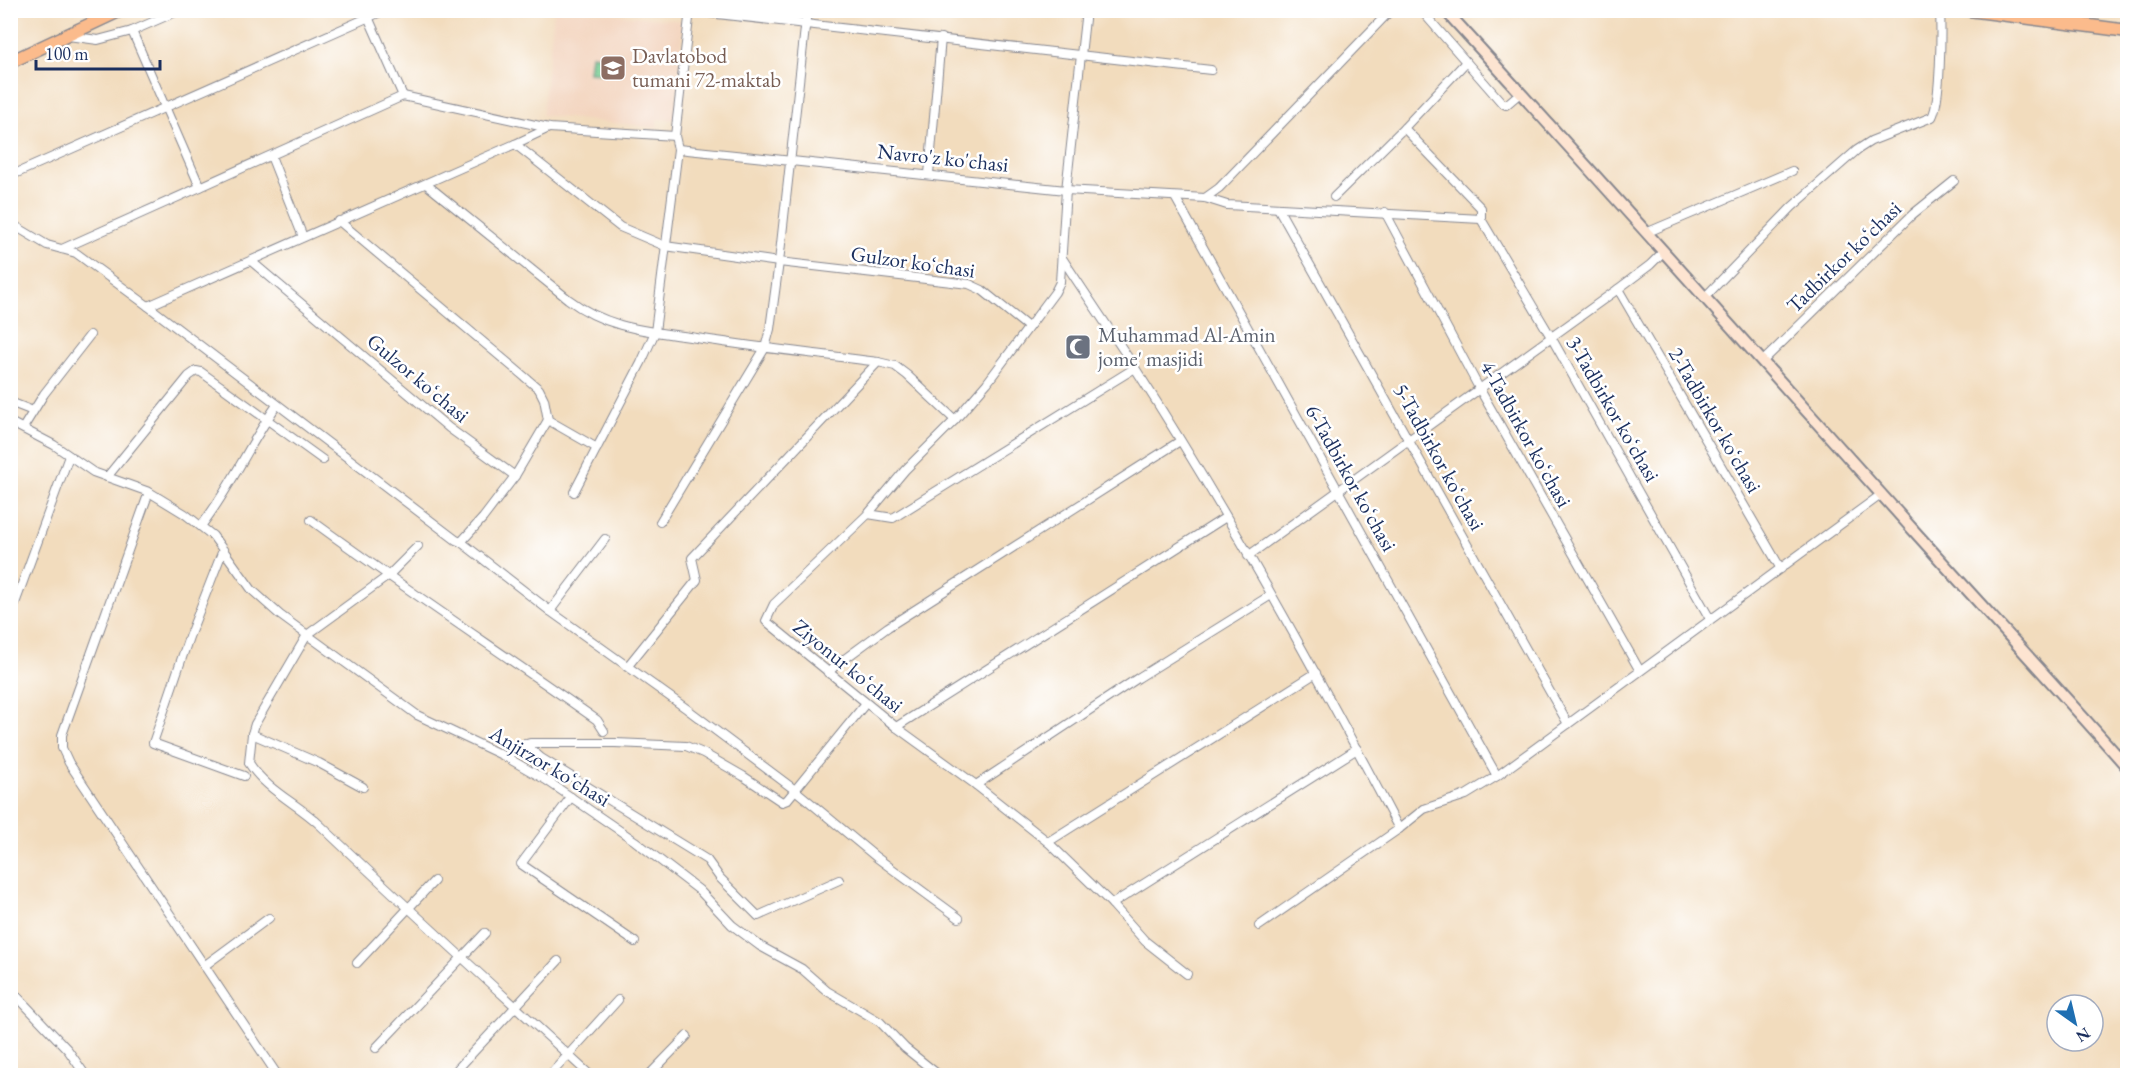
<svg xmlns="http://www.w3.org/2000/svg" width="2138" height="1086" viewBox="0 0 2138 1086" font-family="'EB Garamond',serif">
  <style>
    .built { fill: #f3d4be }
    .pitch { fill: #75cc90; stroke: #487e77; stroke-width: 1.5 }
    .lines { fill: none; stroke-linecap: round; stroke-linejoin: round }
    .minor-casing { stroke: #86868e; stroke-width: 10 }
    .secondary-casing { stroke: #86868e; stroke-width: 14 }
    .primary-casing { stroke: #86868e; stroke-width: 15 }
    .minor { stroke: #fff; stroke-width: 8 }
    .secondary { stroke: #fde4d1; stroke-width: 10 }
    .primary { stroke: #fbbb8c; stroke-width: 12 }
    .labels { text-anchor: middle; stroke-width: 5; stroke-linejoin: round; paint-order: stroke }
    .education-label { font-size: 21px; fill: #785e54; stroke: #fff; text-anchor: start }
    .street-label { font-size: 21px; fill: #1b2f5e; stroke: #fff }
    .worship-label { font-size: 21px; fill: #5b616d; stroke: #fff; text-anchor: start }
  </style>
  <rect width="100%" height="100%" fill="#fff"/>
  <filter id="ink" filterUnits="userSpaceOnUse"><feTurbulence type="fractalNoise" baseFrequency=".0167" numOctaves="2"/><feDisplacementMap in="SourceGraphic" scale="12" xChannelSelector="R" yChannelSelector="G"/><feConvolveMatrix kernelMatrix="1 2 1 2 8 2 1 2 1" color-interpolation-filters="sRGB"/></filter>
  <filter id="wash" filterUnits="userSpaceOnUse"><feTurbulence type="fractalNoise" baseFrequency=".008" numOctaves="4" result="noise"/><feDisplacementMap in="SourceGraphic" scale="24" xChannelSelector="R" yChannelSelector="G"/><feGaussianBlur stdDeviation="1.35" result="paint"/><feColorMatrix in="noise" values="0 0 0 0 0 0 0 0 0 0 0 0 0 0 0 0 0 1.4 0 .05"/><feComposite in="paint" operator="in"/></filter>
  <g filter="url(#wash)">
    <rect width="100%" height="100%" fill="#f2dcbd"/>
    <path class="built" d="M 554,11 L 583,11 L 683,21 L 675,120 L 657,119 L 657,128 L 542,115 Z"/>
    <path class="pitch" d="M 591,55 L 622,59 L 620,75 L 589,72 Z"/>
  </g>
  <g filter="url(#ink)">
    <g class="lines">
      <defs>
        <g id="minor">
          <path d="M 365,10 L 403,96"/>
          <path d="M 682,10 C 859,29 1035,50 1211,70"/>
          <path d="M 1086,10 L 1066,190 L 1060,282 L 1055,292 L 987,383 L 955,420 L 905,470 L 868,514 L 774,604 L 766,621 L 896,727 L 976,785 L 1048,842 L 1112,904 L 1145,941 L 1187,974"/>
          <path d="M 1421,10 L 1502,103 L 1506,105 L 1520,93"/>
          <path d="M 132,31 L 200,187"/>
          <path d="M 68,36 L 98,40 L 132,31 L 180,10"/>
          <path d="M 403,96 L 549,128 L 675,136"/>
          <path d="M 1404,128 L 1481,208 L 1481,219 L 1551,337 L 1710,619"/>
          <path d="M 515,144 L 620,227 L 665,246 L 779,262 L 969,284 L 982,290 L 1028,327"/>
          <path d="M 678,149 L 1066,190 L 1205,198 L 1227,205 L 1481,219"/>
          <path d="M 271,156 L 303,237"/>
          <path d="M 929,174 L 941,38"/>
          <path d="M 10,176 L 385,10"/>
          <path d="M 426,184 L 568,299 C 610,331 653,331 703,339 C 761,348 819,354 878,362 L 895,366 L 907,375 L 955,420"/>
          <path d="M 1175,197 L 1497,776"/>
          <path d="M 1334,197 L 1404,128 L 1466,62"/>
          <path d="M 1205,198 L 1219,188 L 1391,10"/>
          <path d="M 1278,208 L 1568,724"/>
          <path d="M 1385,212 L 1479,388 L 1640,671"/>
          <path d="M 339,221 L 539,389 L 544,399 L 548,420 L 597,448"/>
          <path d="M 10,223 L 47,245 L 76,253 L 148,306 L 515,144 L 549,128"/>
          <path d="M 1648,232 L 1792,171"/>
          <path d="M 62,249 L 403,96"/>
          <path d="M 1062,258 C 1086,295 1111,331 1135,368 C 1231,517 1317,673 1399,829"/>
          <path d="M 251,261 L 449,428 L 515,476 L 548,420"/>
          <path d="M 1618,289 L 1781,569"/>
          <path d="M 1705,297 L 1792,207 L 1857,150 L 1871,141 L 1932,117 C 1941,101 1941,31 1940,10"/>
          <path d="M 148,306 L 456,540 L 461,542"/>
          <path d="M 1763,361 L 1913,214 L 1954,181"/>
          <path d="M 10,402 L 33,411"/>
          <path d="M 10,422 L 54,445 L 93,472 L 149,492 L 185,514 L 213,536 L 252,590 L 280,615 L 417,715 L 506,757 L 546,780 L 635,841 L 699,890 L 732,925 L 760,946 L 802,969 L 827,991 L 880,1022 L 905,1048 L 940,1076"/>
          <path d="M 23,428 L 44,394 L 90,335"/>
          <path d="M 515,476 L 483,518 L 461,542 L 550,611 L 687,709 L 795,790 L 876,857 L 959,918"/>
          <path d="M 107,477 L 189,376 L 196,371 L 201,372 L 323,460"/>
          <path d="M 149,492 L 62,735 L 62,748 L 69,763 L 278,1076"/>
          <path d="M 574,492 L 641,363 L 655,332 L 678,149 L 675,136 L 690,10"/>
          <path d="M 868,514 L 893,518 L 1135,368"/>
          <path d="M 311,520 C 405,589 502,653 597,720 L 604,731"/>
          <path d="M 660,522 L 765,348 L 770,329 L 779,262 L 807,10"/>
          <path d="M 201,526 C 231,488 249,444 277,405"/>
          <path d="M 223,550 L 189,637 L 153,743 L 244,776"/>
          <path d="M 1248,556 L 1618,289 L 1650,265 L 1664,251"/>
          <path d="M 550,611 L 605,539"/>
          <path d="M 10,617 L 69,456"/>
          <path d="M 627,667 L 697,580 L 692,558 L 878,362"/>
          <path d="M 828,673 L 835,666 L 888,627 L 1180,441"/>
          <path d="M 896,727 L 1226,517"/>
          <path d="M 252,734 L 249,763 C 267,791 297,803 320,825 C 409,910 500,992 591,1076"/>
          <path d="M 525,744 L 541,758 L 707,860 L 720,878 L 758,916 L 839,880"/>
          <path d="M 506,757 L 520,746 L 530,743 L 615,743 L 686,746 L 703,753 L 743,776 L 782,802 L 787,800 L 866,703"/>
          <path d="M 976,785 L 1138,678 L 1271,595"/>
          <path d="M 363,787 L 319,763 L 252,734 L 255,724 L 307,635 L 388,576 L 418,546"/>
          <path d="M 571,797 L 521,864 L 635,942"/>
          <path d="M 1048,842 L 1316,673"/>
          <path d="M 10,894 L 10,907"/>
          <path d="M 1112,904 L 1357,749"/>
          <path d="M 1259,926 L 1399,829 L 1424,809 L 1466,795 L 1497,776 L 1882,494"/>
          <path d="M 357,963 L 434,881"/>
          <path d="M 204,966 L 269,918"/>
          <path d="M 10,989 L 68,1050 L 86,1076"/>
          <path d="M 376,1048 L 485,933"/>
          <path d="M 451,1076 L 558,961"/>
          <path d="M 549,1076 L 618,1000"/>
          <path d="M 648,1076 L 687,1036"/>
        </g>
        <path id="secondary" d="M 1445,10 C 1603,183 1759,358 1915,532 C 1986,611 2058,688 2128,768"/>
        <g id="primary">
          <path d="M 1969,10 L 2128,31"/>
          <path d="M 10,62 L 121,10"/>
        </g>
      </defs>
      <use href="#minor" class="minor-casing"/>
      <use href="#secondary" class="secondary-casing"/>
      <use href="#primary" class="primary-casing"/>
      <use href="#minor" class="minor"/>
      <use href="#secondary" class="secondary"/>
      <use href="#primary" class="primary"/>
    </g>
  </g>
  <defs>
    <symbol id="school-square" viewBox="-11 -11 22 22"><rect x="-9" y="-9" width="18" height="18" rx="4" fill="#8d6e63" stroke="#fff"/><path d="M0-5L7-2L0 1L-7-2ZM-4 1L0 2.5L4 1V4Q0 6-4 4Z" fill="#fff"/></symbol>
    <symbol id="mosque-square" viewBox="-11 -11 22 22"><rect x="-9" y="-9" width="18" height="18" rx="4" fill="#6b7280" stroke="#fff"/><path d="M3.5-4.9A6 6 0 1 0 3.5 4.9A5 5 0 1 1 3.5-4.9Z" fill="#fff"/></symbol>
  </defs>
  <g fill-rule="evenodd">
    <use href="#school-square" x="598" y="53" width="30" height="30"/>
    <use href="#mosque-square" x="1063" y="332" width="30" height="30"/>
  </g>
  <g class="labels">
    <g class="education-label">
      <text x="632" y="63">Davlatobod<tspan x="632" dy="24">tumani 72-maktab</tspan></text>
    </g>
    <g class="street-label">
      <text transform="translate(943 158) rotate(6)" y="7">Navro'z ko'chasi</text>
      <text transform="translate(1844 257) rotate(-44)" y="7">Tadbirkor koʻchasi</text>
      <text transform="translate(913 262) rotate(8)" y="7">Gulzor koʻchasi</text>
      <text transform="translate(418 378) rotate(40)" y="7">Gulzor koʻchasi</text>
      <text transform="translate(1613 409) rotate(60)" y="7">3-Tadbirkor koʻchasi</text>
      <text transform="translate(1715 420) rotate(60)" y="7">2-Tadbirkor koʻchasi</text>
      <text transform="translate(1526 434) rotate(61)" y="7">4-Tadbirkor koʻchasi</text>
      <text transform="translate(1439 457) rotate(61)" y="7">5-Tadbirkor koʻchasi</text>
      <text transform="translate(1351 478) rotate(61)" y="7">6-Tadbirkor koʻchasi</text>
      <text transform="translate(848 666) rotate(39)" y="7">Ziyonur koʻchasi</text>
      <text transform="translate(550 766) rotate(31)" y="7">Anjirzor koʻchasi</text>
    </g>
    <g class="worship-label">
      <text x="1098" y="342">Muhammad Al-Amin<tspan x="1098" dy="24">jome' masjidi</tspan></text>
    </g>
  </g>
  <rect width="2138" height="1086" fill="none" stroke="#fff" stroke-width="36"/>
  <g transform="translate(2075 1023) rotate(146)"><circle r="28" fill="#ffffff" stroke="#a4acbf" stroke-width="1.5"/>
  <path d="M0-4.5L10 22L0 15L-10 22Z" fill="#1f6fb2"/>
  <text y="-9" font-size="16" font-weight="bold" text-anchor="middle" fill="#1b2f5e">N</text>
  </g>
  <path d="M36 60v9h124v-9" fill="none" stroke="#1b2f5e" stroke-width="3"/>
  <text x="45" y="60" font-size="18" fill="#1b2f5e" stroke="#ffffff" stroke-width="4.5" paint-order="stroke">100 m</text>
</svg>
